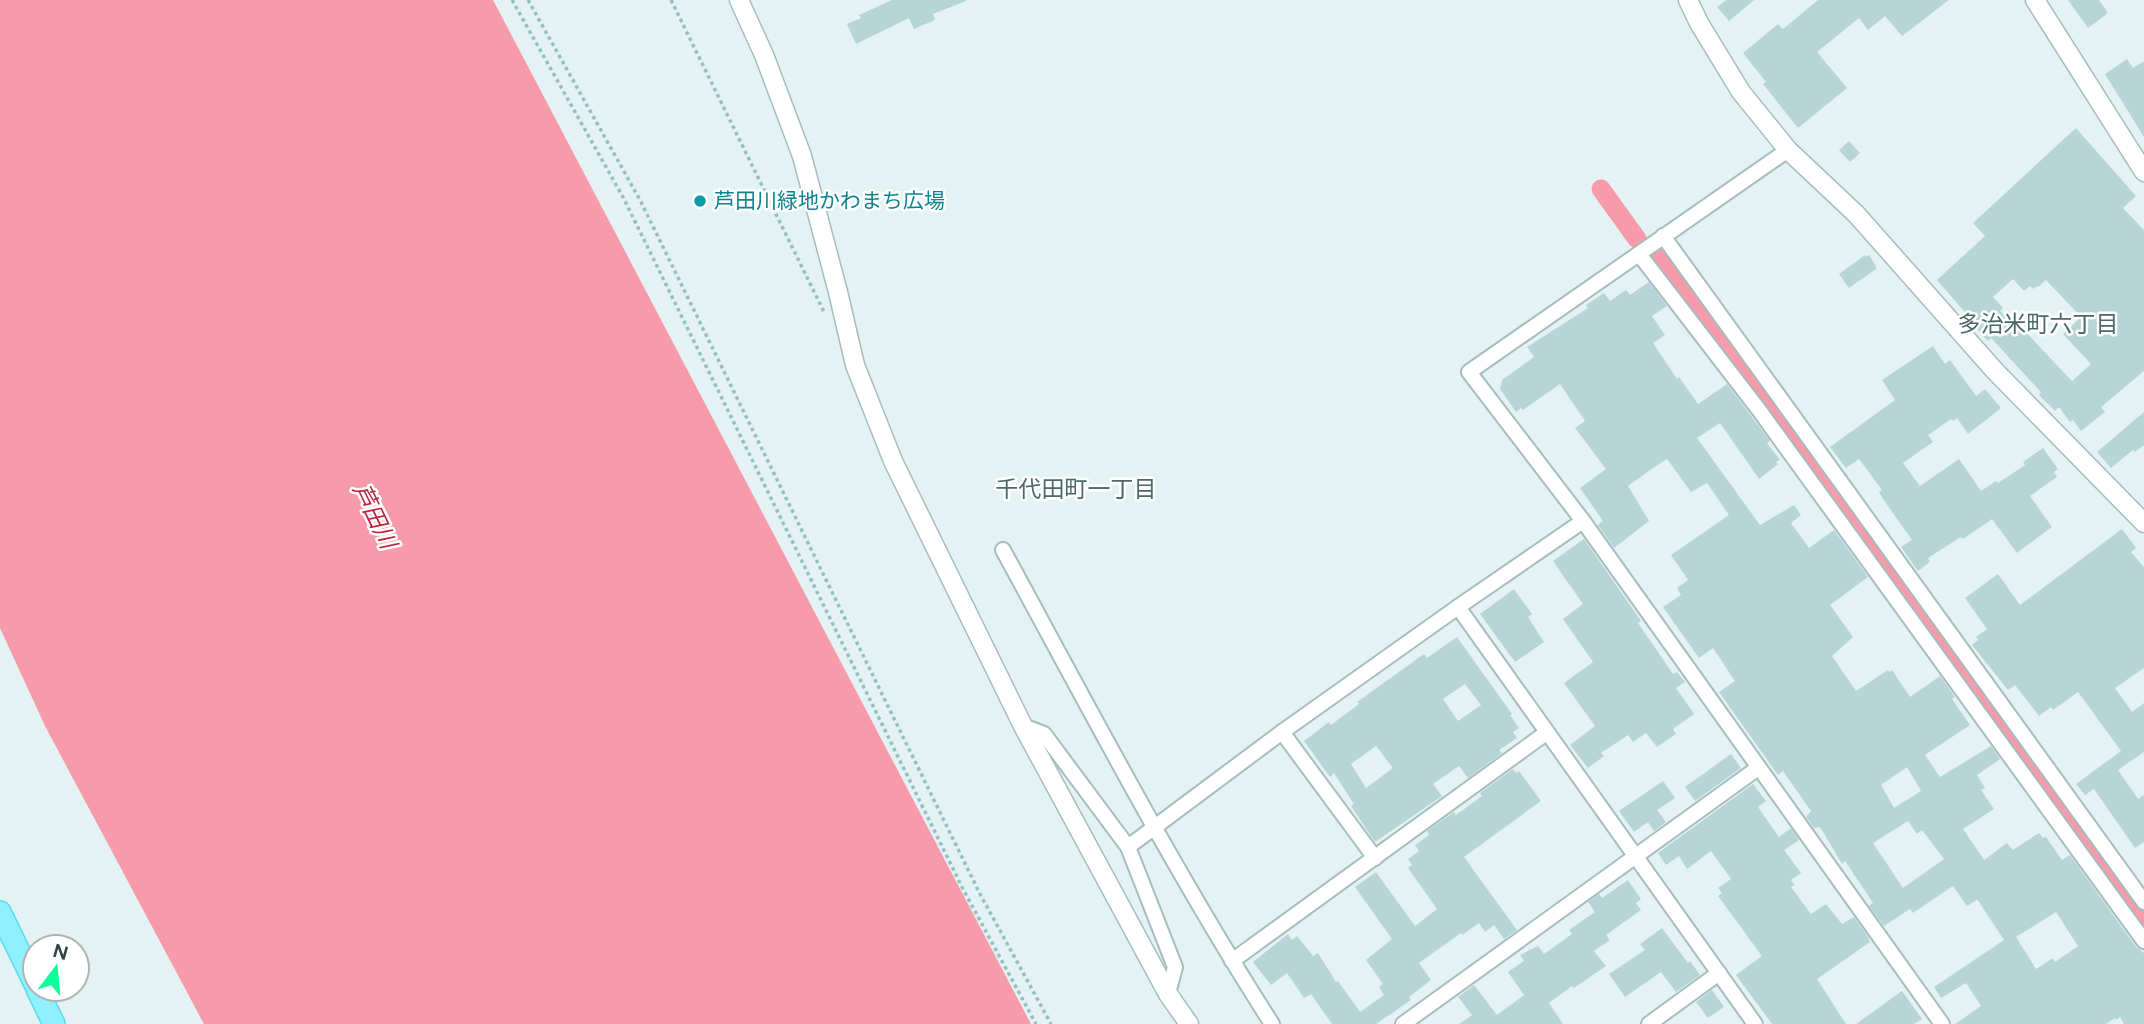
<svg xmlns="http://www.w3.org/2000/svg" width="2144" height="1024" viewBox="0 0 2144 1024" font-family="Figtree,'Noto Sans JP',sans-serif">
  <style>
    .water { fill: #f79aa9 }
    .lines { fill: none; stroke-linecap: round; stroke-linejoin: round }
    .canal { stroke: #f79aa9; stroke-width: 19 }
    .building { fill: #b8d5d6; fill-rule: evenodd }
    .minor-casing { stroke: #a6bdc0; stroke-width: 18 }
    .tertiary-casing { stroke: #a6bdc0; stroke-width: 21 }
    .primary-casing { stroke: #57dcee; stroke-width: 24 }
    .path { stroke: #95c0c3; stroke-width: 3.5; stroke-dasharray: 3.5 3.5; stroke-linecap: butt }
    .minor { stroke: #fff; stroke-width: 14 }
    .tertiary { stroke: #fff; stroke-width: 18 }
    .primary { stroke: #91f0ff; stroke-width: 21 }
    .culture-dot { fill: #0f9aa8; stroke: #fff; stroke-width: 2.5 }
    .labels { text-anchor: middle; stroke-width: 5; stroke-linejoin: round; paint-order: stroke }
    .culture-label { font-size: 21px; fill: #0d838f; stroke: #fff; text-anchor: start }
    .neighbourhood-label { font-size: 23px; fill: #49696a; stroke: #fff }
    .water-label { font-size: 23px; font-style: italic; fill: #bb233b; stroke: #fff }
  </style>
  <rect width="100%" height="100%" fill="#e4f2f4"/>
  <path class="water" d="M 0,0 L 493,0 L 1031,1024 L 204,1024 L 45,726 L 0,628 Z"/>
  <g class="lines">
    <g class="canal">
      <path d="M 1601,189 L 1637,239"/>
      <path d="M 1659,255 L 1954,659 L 2144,924"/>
    </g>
  </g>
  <g class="building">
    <path d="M 892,0 L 966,0 L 966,1 L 933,14 L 935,20 L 914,29 L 909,18 L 856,44 L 847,24 L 861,18 L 859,15 Z"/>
    <path d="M 1726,0 L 1754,0 L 1729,21 L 1717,7 Z"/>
    <path d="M 1818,0 L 1949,0 L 1902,36 L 1885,16 L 1868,30 L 1859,18 L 1817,52 L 1847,88 L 1798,128 L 1763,84 L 1766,82 L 1743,53 L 1778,24 L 1783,29 Z"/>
    <path d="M 2068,0 L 2099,0 L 2108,13 L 2088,28 Z"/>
    <path d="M 2127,59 L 2133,68 L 2144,61 L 2144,137 L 2105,74 Z"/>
    <path d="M 2076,128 L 2136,196 L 2123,208 L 2144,230 L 2144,371 L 2101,407 L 2105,412 L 2081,431 L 2073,420 L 2070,422 L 2059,407 L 2055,411 L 2039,395 L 2041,392 L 1991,338 L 1988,341 L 1974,326 L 1975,324 L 1937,280 L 1985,236 L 1973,223 ZM 2013,279 L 2024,291 L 2030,286 L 2033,289 L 2037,286 L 2038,287 L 2046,280 L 2081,317 L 2063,334 L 2091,364 L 2072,381 L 2021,327 L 2018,329 L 2000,311 L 2003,308 L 1993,297 Z"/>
    <path d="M 1849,141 L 1860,153 L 1850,162 L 1839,150 Z"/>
    <path d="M 1865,255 L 1866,257 L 1869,255 L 1876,266 L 1876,269 L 1849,288 L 1839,274 Z"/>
    <path d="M 1649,282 L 1667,306 L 1652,316 L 1665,335 L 1653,343 L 1677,379 L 1679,377 L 1698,404 L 1727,384 L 1770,441 L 1767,443 L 1780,460 L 1776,462 L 1778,464 L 1759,479 L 1720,423 L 1697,438 L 1760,525 L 1794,505 L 1801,515 L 1791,523 L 1809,548 L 1834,530 L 1868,577 L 1830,605 L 1853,637 L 1832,656 L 1856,691 L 1888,670 L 1889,672 L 1892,670 L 1910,697 L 1940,676 L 1955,697 L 1952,699 L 1970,725 L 1925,755 L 1940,777 L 1991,746 L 2000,759 L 1977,775 L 1985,788 L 1981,790 L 1994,809 L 1963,829 L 1984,860 L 2007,843 L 2013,850 L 2039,833 L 2043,838 L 2046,837 L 2062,860 L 2070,855 L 2136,947 L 2144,953 L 2144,1024 L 2124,1024 L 2120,1017 L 2116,1020 L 2115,1018 L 2106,1024 L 1955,1024 L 1981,1006 L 1966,983 L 1941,998 L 1934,987 L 2004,940 L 1979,902 L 1977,900 L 1967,906 L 1953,886 L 1913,913 L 1910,909 L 1884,926 L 1869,906 L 1873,903 L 1845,861 L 1842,864 L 1820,827 L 1814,828 L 1806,817 L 1811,811 L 1783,771 L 1778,775 L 1719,692 L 1735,681 L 1713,648 L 1699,658 L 1663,607 L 1681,595 L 1677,588 L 1688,580 L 1671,555 L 1729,515 L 1707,483 L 1691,492 L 1667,459 L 1653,468 L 1628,486 L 1649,521 L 1614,548 L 1598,525 L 1603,521 L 1580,488 L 1606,469 L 1575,428 L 1585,421 L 1560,384 L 1523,410 L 1521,408 L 1516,412 L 1500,389 L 1502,380 L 1534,357 L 1527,347 L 1588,308 L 1586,305 L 1604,293 L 1610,301 L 1626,290 L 1630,295 ZM 1907,767 L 1921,791 L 1894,808 L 1881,785 ZM 1908,821 L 1917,834 L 1922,830 L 1944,859 L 1903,888 L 1873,843 ZM 2056,912 L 2078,946 L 2055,962 L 2053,958 L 2036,969 L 2016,937 Z"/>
    <path d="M 1933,346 L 1945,364 L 1950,360 L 1976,396 L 1985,389 L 2001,408 L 1968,434 L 1957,418 L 1953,421 L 1951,419 L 1928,435 L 1933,442 L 1903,463 L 1920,486 L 1959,459 L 1981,491 L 1996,481 L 1998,483 L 2025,465 L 2023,462 L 2043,448 L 2058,469 L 2054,472 L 2057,477 L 2030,496 L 2052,527 L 2017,553 L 1992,519 L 1963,539 L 1961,537 L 1928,558 L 1930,562 L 1918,571 L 1901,547 L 1912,540 L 1883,499 L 1879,492 L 1882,490 L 1859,459 L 1846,468 L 1830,447 L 1895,400 L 1882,380 Z"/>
    <path d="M 2144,412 L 2144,445 L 2135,452 L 2133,450 L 2111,468 L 2097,452 Z"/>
    <path d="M 2122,529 L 2136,548 L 2131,552 L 2144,567 L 2144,668 L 2115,688 L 2132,712 L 2144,703 L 2144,752 L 2118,770 L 2138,799 L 2144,795 L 2144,842 L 2135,848 L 2094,789 L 2085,795 L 2076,784 L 2121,751 L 2078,692 L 2053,710 L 2051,707 L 2039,716 L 2015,685 L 2008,690 L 1972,645 L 1978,640 L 1976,637 L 1987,629 L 1965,598 L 1998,574 L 2020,605 Z"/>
    <path d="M 1584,539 L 1641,621 L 1638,623 L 1658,652 L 1673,674 L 1677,672 L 1685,682 L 1676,688 L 1694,714 L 1673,729 L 1676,734 L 1657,747 L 1646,733 L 1633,742 L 1628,735 L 1601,753 L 1604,756 L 1588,768 L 1570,745 L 1595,726 L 1564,683 L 1593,662 L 1563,619 L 1583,604 L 1553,561 Z"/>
    <path d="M 1514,589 L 1532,614 L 1528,617 L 1544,642 L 1515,662 L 1480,614 Z"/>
    <path d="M 1457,637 L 1512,714 L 1510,715 L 1519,728 L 1513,732 L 1517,738 L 1499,750 L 1502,753 L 1468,778 L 1459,766 L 1433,784 L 1442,796 L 1375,842 L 1351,806 L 1354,804 L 1334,773 L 1330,777 L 1304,741 L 1329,722 L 1331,725 L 1359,704 L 1357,702 L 1424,654 L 1427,658 ZM 1465,684 L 1481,705 L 1458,721 L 1443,699 ZM 1376,746 L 1393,768 L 1366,788 L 1351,764 Z"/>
    <path d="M 1731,754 L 1741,768 L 1695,801 L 1685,787 Z"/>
    <path d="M 1513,769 L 1516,773 L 1519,771 L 1541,801 L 1464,857 L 1517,930 L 1504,939 L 1494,925 L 1485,932 L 1479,923 L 1462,935 L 1461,933 L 1419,963 L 1431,980 L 1409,997 L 1411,1000 L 1376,1024 L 1332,1024 L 1311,994 L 1304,998 L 1287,973 L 1271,985 L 1253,962 L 1288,934 L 1292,940 L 1297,936 L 1313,956 L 1318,953 L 1336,982 L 1338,981 L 1360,1012 L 1384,995 L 1379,987 L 1383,984 L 1366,960 L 1392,939 L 1355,887 L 1376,872 L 1415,926 L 1437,909 L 1408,868 L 1412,865 L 1408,859 L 1419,851 L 1415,845 L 1429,835 L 1427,831 L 1454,812 L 1456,815 L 1482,796 L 1480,793 Z"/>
    <path d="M 1663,781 L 1675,798 L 1657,810 L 1666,822 L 1654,831 L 1648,822 L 1634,832 L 1619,811 Z"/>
    <path d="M 1753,784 L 1766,801 L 1758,807 L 1779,837 L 1791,828 L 1799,840 L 1784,850 L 1801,873 L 1791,880 L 1795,885 L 1791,887 L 1811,914 L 1826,904 L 1842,924 L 1854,917 L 1868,937 L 1870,942 L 1817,979 L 1846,1024 L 1772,1024 L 1736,975 L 1762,956 L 1718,896 L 1722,893 L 1718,888 L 1731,879 L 1711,851 L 1687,869 L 1679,856 L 1666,865 L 1658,853 Z"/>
    <path d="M 1628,880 L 1641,899 L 1636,903 L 1641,910 L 1606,935 L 1610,940 L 1594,951 L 1606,966 L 1574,988 L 1572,986 L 1549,1003 L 1563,1024 L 1459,1024 L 1472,1015 L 1458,997 L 1474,985 L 1497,1015 L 1524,995 L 1508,972 L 1524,961 L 1520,955 L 1538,946 L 1544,954 L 1572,934 L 1569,930 L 1595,912 L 1588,902 L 1599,894 L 1602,898 Z"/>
    <path d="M 1662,928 L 1688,963 L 1690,961 L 1700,975 L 1676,992 L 1661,972 L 1625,997 L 1609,974 L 1645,950 L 1640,944 Z"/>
    <path d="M 1712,990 L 1724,1007 L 1708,1018 L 1696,1002 Z"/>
    <path d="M 1902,991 L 1922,1019 L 1914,1024 L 1856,1024 Z"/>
  </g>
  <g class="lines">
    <defs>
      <g id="minor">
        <path d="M 1788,150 L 1469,372 L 1583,521 L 1942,1024"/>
        <path d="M 1663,236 L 2144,902"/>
        <path d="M 1639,254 L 1759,410 L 2144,941"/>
        <path d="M 1003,550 C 1090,710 1174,871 1272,1024"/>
        <path d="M 1458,607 L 1755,1024"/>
        <path d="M 1023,726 L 1044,734 L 1128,847"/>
        <path d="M 1282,732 L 1375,858"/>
        <path d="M 1232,961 L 1546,733"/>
        <path d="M 1168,994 L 1175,967 L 1128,847 L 1282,732 L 1458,607 L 1583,521"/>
        <path d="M 1403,1024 L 1758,768"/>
        <path d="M 1649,1024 L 1719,973"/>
      </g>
      <g id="tertiary">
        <path d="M 739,0 L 764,55 L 802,156 L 838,292 L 855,365 L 893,461 L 1023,726 L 1168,994 L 1189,1024"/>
        <path d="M 1688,0 L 1699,23 L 1741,92 L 1788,150 L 1856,214 L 1995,371 L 2144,523"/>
        <path d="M 2035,0 L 2144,172"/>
      </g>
      <g id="primary">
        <path d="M 0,912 L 35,984"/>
        <path d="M 37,989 L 54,1024"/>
      </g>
    </defs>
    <use href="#minor" class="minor-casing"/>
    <use href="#tertiary" class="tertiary-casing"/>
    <use href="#primary" class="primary-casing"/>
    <g class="path">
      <path d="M 512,0 L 624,199 L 963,889 L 1036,1024"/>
      <path d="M 528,0 L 640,200 L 980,894 L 1051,1024"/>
      <path d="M 671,0 L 824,312"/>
    </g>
    <use href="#minor" class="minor"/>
    <use href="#tertiary" class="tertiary"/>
    <use href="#primary" class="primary"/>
  </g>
  <circle class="culture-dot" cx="700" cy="201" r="7"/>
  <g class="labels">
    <g class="culture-label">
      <text x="714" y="208">芦田川緑地かわまち広場</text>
    </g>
    <g class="neighbourhood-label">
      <text x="2038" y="332">多治米町六丁目</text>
      <text x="1076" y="497">千代田町一丁目</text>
    </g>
    <g class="water-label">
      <text transform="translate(375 516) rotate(64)" y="8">芦田川</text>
    </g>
  </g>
  <g transform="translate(56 968) rotate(16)"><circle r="33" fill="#ffffff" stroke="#adb5b5" stroke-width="2"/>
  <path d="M0-5L12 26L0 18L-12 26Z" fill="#0fff98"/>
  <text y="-10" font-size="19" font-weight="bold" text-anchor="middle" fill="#334646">N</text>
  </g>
</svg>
